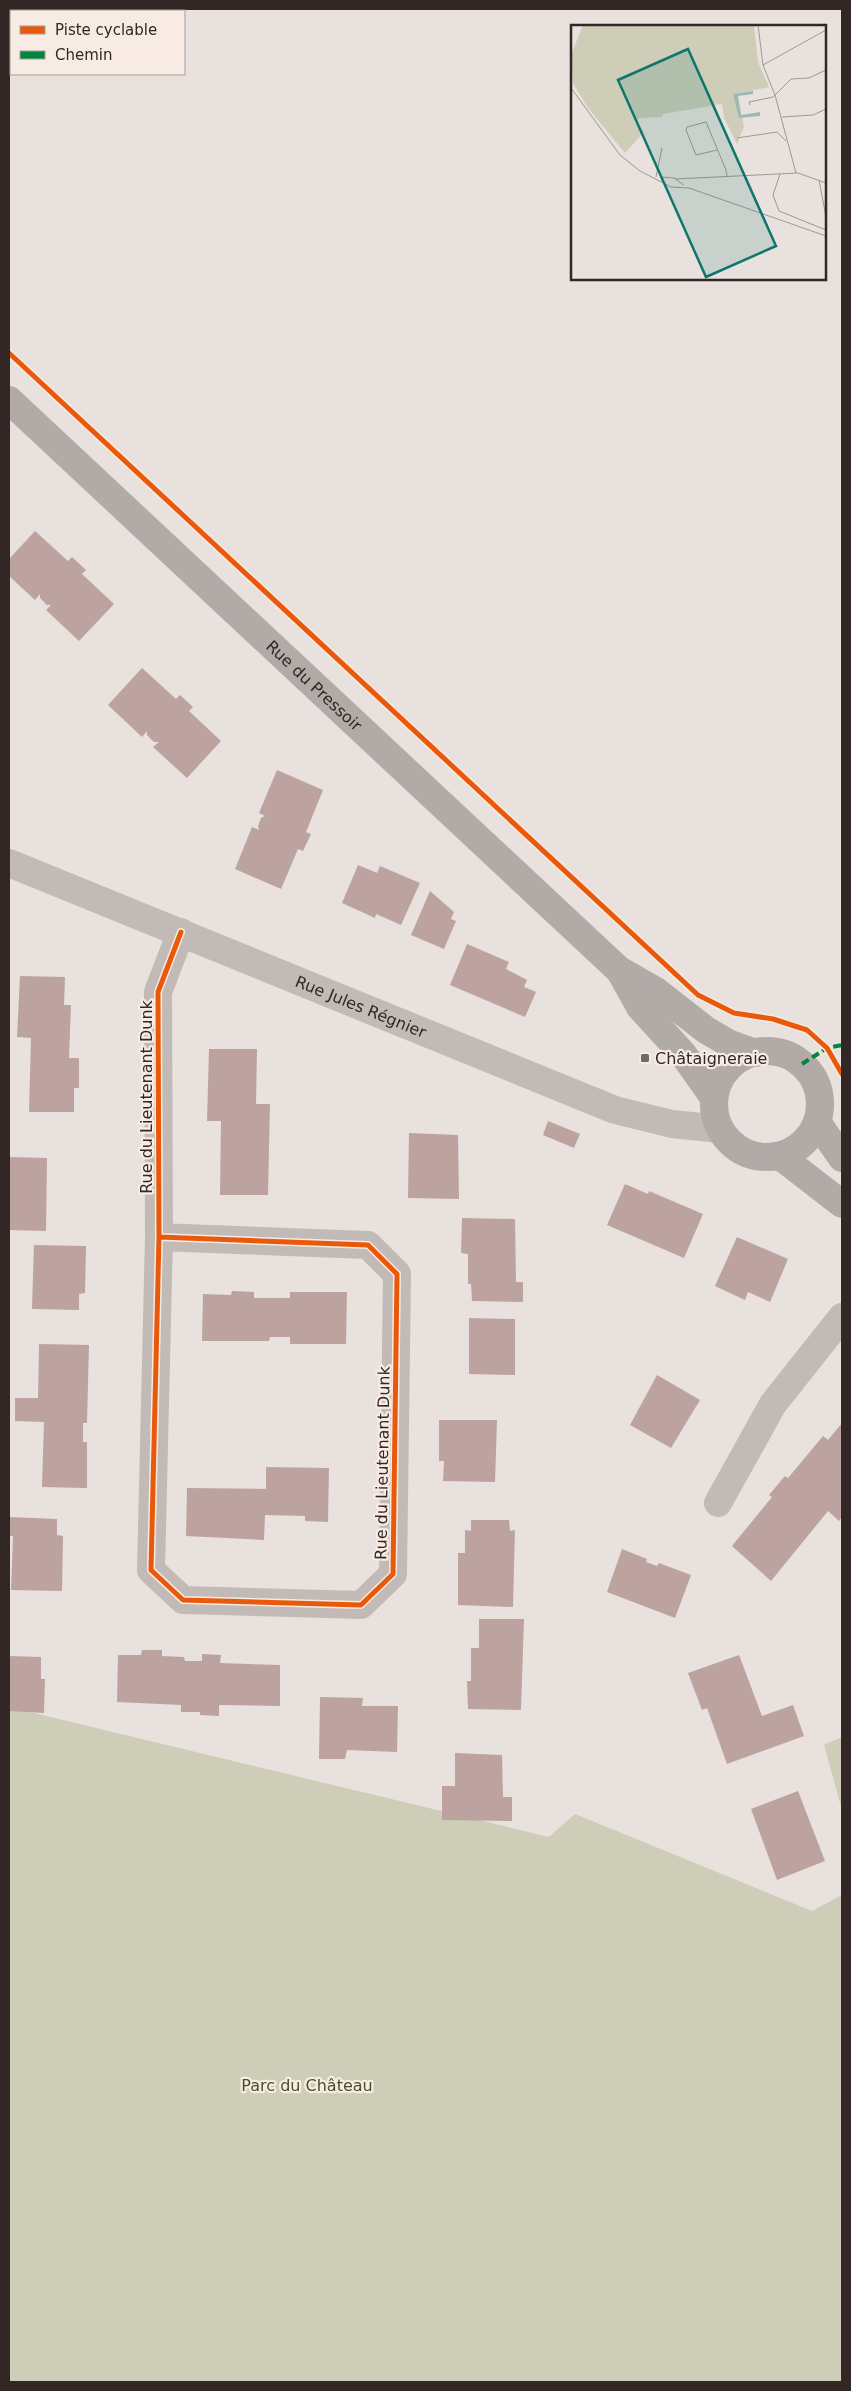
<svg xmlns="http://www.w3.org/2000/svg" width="851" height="2391" viewBox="0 0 851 2391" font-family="'DejaVu Sans',sans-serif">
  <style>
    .green { fill: #cdcdb8 }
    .building { fill: #bca39f }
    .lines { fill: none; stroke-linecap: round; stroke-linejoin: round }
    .street { stroke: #c2bab6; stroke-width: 28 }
    .secondary { stroke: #b2aaa7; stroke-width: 28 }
    .quiet { stroke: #00873e; stroke-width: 4; stroke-dasharray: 8 4; stroke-linecap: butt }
    .cycleway-casing { stroke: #f7ebe3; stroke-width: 8 }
    .cycleway { stroke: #e8590c; stroke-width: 5 }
    .poi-dot { fill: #726865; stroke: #f7ebe3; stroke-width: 2 }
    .labels { text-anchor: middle; stroke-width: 4.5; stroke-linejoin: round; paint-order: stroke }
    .street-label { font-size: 16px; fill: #322725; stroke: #f7ebe3 }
    .poi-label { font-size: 16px; fill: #322725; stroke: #f7ebe3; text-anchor: start }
    .park-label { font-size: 16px; fill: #474e2b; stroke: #f7ebe3 }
    .inset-road { fill: none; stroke: #a09793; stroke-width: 1 }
    .view { fill: #0f766e; fill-opacity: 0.15; stroke: #0f766e; stroke-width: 2.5 }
    .inset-edge { fill: none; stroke: #322725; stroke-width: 2.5 }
  </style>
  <rect width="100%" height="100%" fill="#e9e1dd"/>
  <g class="green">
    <path d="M 9,1707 L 549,1837 L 575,1814 L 812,1911 L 842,1895 L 842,2382 L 9,2382 Z"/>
    <path d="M 842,1737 L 842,1810 L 824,1745 Z"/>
  </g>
  <g class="building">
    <path d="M 35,531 L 68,561 L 72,557 L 86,570 L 82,574 L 114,604 L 79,641 L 46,610 L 51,605 L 47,605 L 40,598 L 40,594 L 35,600 L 9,576 L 9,559 Z"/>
    <path d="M 142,668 L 176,699 L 180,695 L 193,707 L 189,711 L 221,741 L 187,778 L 153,747 L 159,742 L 154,742 L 147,735 L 147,731 L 142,737 L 108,705 Z"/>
    <path d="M 277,770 L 323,790 L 306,832 L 311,834 L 303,851 L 298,849 L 281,889 L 235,869 L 252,827 L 259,830 L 258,826 L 261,818 L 265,816 L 259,813 Z"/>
    <path d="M 358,865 L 377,873 L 380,866 L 420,883 L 401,925 L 376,914 L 375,918 L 342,903 Z"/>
    <path d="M 430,891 L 454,912 L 451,919 L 456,921 L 444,949 L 411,935 Z"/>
    <path d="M 467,944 L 509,962 L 506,969 L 527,980 L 524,987 L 536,992 L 525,1017 L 450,985 Z"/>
    <path d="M 20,976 L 65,977 L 64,1005 L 71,1005 L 69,1058 L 79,1058 L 79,1088 L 74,1088 L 74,1112 L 29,1112 L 31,1038 L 17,1037 Z"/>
    <path d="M 209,1049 L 257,1049 L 256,1104 L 270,1104 L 268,1195 L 220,1195 L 221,1121 L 207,1121 Z"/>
    <path d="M 548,1121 L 580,1134 L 574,1148 L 543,1135 Z"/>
    <path d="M 409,1133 L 458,1135 L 459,1199 L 408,1198 Z"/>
    <path d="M 9,1157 L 47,1158 L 46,1231 L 9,1230 Z"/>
    <path d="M 625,1184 L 648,1194 L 649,1191 L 703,1214 L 684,1258 L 607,1225 Z"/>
    <path d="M 462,1218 L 515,1219 L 516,1282 L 523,1282 L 523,1302 L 472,1301 L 471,1284 L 468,1284 L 468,1254 L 461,1253 Z"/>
    <path d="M 737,1237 L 788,1259 L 770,1302 L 748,1292 L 745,1300 L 715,1286 Z"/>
    <path d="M 34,1245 L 86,1246 L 85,1293 L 79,1294 L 79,1310 L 32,1309 Z"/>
    <path d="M 232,1291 L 254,1292 L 254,1298 L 290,1298 L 290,1292 L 347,1292 L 346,1344 L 290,1344 L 290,1337 L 270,1337 L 269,1341 L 202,1341 L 203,1294 L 231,1295 Z"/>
    <path d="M 469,1318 L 515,1319 L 515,1375 L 469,1374 Z"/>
    <path d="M 39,1344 L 89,1345 L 87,1423 L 83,1423 L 83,1442 L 87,1442 L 87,1488 L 42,1487 L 44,1422 L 15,1421 L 15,1398 L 38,1398 Z"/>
    <path d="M 657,1375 L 700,1400 L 671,1448 L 630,1425 Z"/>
    <path d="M 439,1420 L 497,1420 L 495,1482 L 443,1481 L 444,1461 L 439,1461 Z"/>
    <path d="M 842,1423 L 842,1517 L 839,1521 L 828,1511 L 771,1581 L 732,1546 L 772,1497 L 769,1495 L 785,1476 L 788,1478 L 823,1436 L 828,1440 Z"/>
    <path d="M 266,1467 L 329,1468 L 328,1522 L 305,1521 L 305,1516 L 265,1515 L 264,1540 L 186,1536 L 187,1488 L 266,1489 Z"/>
    <path d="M 9,1517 L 57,1519 L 57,1535 L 63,1536 L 62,1591 L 11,1590 L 13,1536 L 9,1536 Z"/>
    <path d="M 471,1520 L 509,1520 L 510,1531 L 515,1530 L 513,1607 L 458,1605 L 458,1553 L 465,1553 L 465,1530 L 471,1531 Z"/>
    <path d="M 622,1549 L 647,1559 L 646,1562 L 657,1566 L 659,1563 L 691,1575 L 675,1618 L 607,1592 Z"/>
    <path d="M 479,1619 L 524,1619 L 521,1710 L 468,1709 L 467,1681 L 471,1681 L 471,1648 L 479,1648 Z"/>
    <path d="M 142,1650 L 162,1650 L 162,1656 L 184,1657 L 185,1661 L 202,1661 L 202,1654 L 221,1655 L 220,1663 L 280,1665 L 280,1706 L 219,1705 L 219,1716 L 200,1715 L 200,1712 L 181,1712 L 181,1705 L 117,1702 L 118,1655 L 141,1655 Z"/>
    <path d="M 739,1655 L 762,1716 L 793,1705 L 804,1736 L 727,1764 L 707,1708 L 702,1710 L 688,1673 Z"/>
    <path d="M 9,1656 L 41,1657 L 41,1679 L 45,1679 L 44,1713 L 9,1711 Z"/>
    <path d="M 320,1697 L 363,1698 L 362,1706 L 398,1706 L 397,1752 L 347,1750 L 345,1759 L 319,1759 Z"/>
    <path d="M 455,1753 L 502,1755 L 503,1797 L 512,1797 L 512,1821 L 442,1820 L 442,1786 L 455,1786 Z"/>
    <path d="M 798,1791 L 825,1861 L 777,1880 L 751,1809 Z"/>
  </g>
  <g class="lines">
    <g class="street">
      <path id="s1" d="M 9,863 L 615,1110 L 672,1124 L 720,1129"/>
      <path d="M 159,1237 L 368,1245 L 397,1274 L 393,1574 L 361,1605 L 183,1600 L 151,1570 L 159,1237 L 158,992 L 181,932"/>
      <path d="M 718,1503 L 773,1404 L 842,1317"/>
    </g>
    <g class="secondary">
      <path id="s2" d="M 9,400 L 619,970 L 656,991 L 706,1030 L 730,1044 L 755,1053"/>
      <path d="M 620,971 L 640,1007 L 683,1054 L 714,1098"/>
      <circle cx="767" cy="1104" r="53"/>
      <path d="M 817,1122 L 842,1158"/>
      <path d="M 780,1156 L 842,1204"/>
    </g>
    <path class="quiet" d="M 802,1064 L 827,1048 L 842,1045"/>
    <defs>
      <g id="cycleway">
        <path d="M 9,353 L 698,995 L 734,1013 L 773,1019 L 807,1030 L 827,1048 L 842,1074"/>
        <path d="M 159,1237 L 368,1245 L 397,1274 L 393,1574 L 361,1605 L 183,1600 L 151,1570 L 159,1237 L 158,992 L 181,932"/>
      </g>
    </defs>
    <use href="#cycleway" class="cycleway-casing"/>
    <use href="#cycleway" class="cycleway"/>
  </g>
  <rect class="poi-dot" x="640" y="1053" width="10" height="10" rx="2.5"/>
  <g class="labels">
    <g class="street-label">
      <text dy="6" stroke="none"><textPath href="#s2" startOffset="418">Rue du Pressoir</textPath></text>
      <text dy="6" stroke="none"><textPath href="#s1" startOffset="380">Rue Jules Régnier</textPath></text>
      <text transform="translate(146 1097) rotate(-90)" y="6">Rue du Lieutenant Dunk</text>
      <text transform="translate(382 1463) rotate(-89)" y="6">Rue du Lieutenant Dunk</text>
    </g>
    <g class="poi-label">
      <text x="655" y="1064">Châtaigneraie</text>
    </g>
    <g class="park-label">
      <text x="307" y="2091">Parc du Château</text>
    </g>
  </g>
  <g transform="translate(571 25)">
    <rect width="255" height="255" fill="#e9e1dd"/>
    <path d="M 12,0 L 183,0 L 187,37 L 198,62 L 166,69 L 173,101 L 166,119 L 153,93 L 151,79 L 92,89 L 91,92 L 68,93 L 65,97 L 73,107 L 54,128 L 17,83 L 2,58 L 0,30 Z" fill="#cdcdb8"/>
    <path d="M 182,66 L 182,69 L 167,71 L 170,90 L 189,87 L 189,91 L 168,93 L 162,69 Z" fill="#9bbab4"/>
    <path class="inset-road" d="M 187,0 L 192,40 L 204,70 L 225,148M 192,40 L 255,5M 0,63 L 49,130 L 69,146 L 100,162 L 118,163 L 255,211M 179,80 L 178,77 L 202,72 L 220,54 L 238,53 L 255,45M 211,92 L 242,90 L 255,84M 166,113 L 206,107 L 215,116M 146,125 L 125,130 L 115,105 L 116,102 L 135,97 L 155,145 L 156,151M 209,149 L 202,170 L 208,186 L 255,205M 85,152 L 91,123M 89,152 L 103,153 L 113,160M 104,154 L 227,148 L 255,158M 248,155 L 255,192"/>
    <path class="view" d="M 117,24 L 205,221 L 135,252 L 47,55 Z"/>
    <rect width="255" height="255" class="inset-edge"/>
  </g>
  <rect width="851" height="2391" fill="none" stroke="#322725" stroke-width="20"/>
  <rect x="10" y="10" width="175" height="65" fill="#f7ebe3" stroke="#a89d97"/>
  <rect x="20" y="26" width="25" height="8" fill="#e8590c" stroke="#a89d97"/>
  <text x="55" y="35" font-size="15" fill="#322725">Piste cyclable</text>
  <rect x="20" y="51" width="25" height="8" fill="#00873e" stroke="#a89d97"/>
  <text x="55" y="60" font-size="15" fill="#322725">Chemin</text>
</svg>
